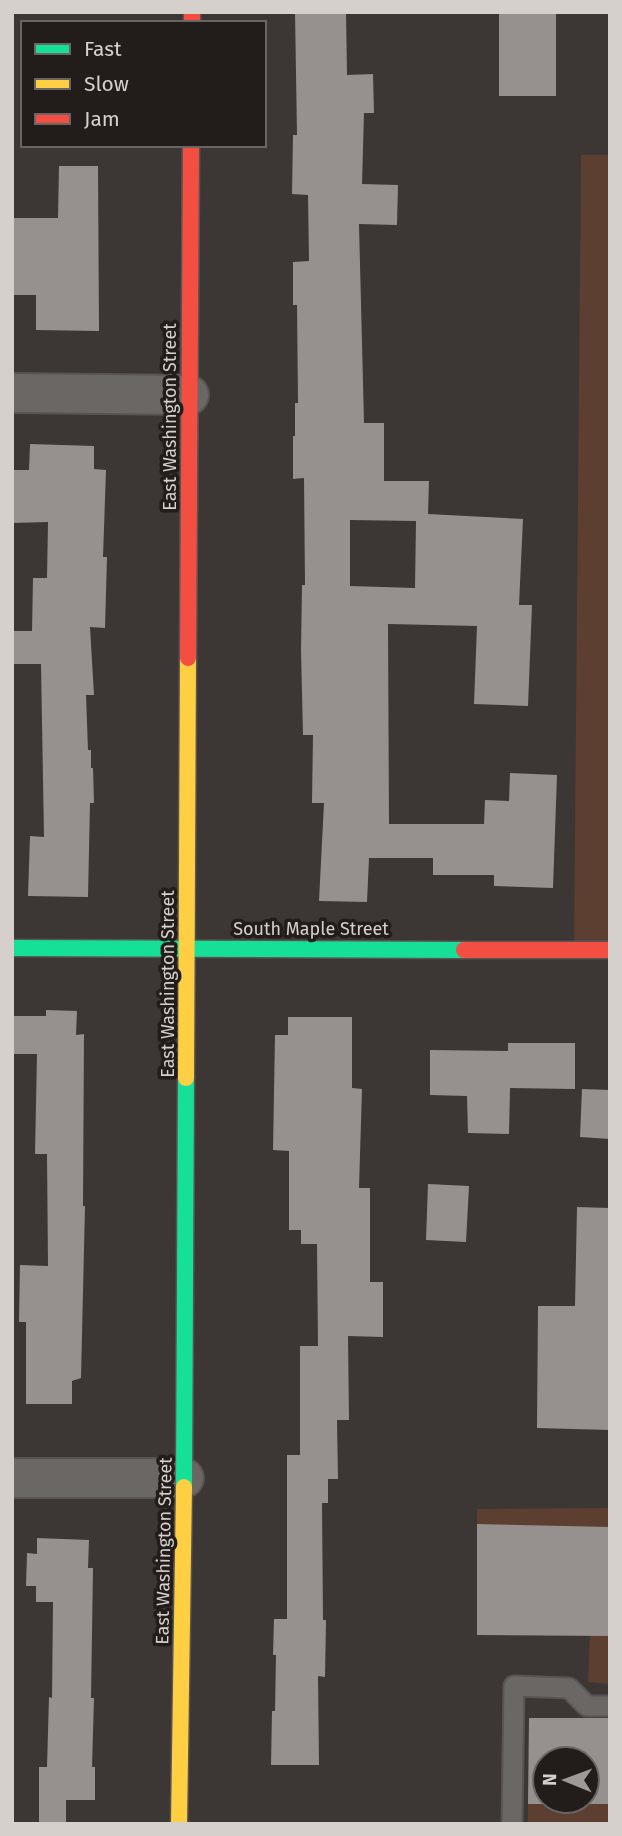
<svg xmlns="http://www.w3.org/2000/svg" width="622" height="1836" viewBox="0 0 622 1836" font-family="'Fira Sans',sans-serif">
  <style>
    .green { fill: #5c3f31 }
    .building { fill: #96918f; fill-rule: evenodd }
    .lines { fill: none; stroke-linecap: round; stroke-linejoin: round }
    .lane-casing { stroke: #595452; stroke-width: 23 }
    .street-casing { stroke: #595452; stroke-width: 42 }
    .fast-casing { stroke: #595452; stroke-width: 19 }
    .slow-casing { stroke: #595452; stroke-width: 19 }
    .jam-casing { stroke: #595452; stroke-width: 19 }
    .lane { stroke: #6b6765; stroke-width: 19 }
    .street { stroke: #6b6765; stroke-width: 38 }
    .fast { stroke: #16e098; stroke-width: 16 }
    .slow { stroke: #ffcf43; stroke-width: 16 }
    .jam { stroke: #f24e42; stroke-width: 16 }
    .labels { text-anchor: middle; stroke-width: 7; stroke-linejoin: round; paint-order: stroke }
    .street-label { font-size: 18px; fill: #d6d0cd; stroke: #221d1b }
  </style>
  <rect width="100%" height="100%" fill="#3c3634"/>
  <g class="green">
    <path d="M 581,155 L 610,155 L 610,948 L 574,945 Z"/>
    <path d="M 610,1508 L 610,1684 L 588,1682 L 590,1634 L 545,1636 L 547,1526 L 477,1524 L 477,1509 Z"/>
    <rect x="528" y="1804" width="82" height="20"/>
  </g>
  <g class="building">
    <path d="M 295,12 L 346,12 L 347,75 L 373,74 L 374,113 L 364,113 L 362,184 L 398,185 L 397,225 L 359,224 L 364,423 L 384,423 L 384,481 L 429,481 L 428,514 L 523,519 L 519,605 L 532,605 L 528,706 L 474,704 L 477,626 L 388,624 L 389,824 L 484,824 L 485,800 L 509,801 L 510,773 L 557,775 L 553,888 L 494,886 L 494,875 L 433,875 L 433,858 L 369,858 L 367,902 L 319,901 L 324,803 L 312,803 L 313,735 L 303,735 L 301,650 L 302,585 L 305,585 L 304,478 L 293,479 L 293,436 L 295,436 L 295,403 L 298,403 L 297,305 L 293,305 L 293,262 L 309,261 L 308,195 L 292,194 L 293,135 L 297,135 ZM 350,520 L 416,521 L 415,588 L 350,586 Z"/>
    <rect x="499" y="12" width="57" height="84"/>
    <path d="M 59,166 L 98,166 L 99,331 L 36,330 L 36,295 L 12,295 L 13,218 L 58,218 Z"/>
    <path d="M 30,444 L 94,446 L 94,469 L 106,470 L 103,557 L 107,557 L 105,628 L 90,627 L 94,695 L 86,695 L 88,750 L 91,750 L 91,768 L 93,768 L 94,803 L 90,803 L 88,897 L 28,896 L 30,836 L 44,837 L 41,664 L 12,664 L 12,631 L 32,631 L 33,578 L 47,578 L 48,522 L 12,523 L 12,470 L 29,470 Z"/>
    <path d="M 46,1010 L 77,1011 L 76,1035 L 84,1034 L 83,1206 L 85,1206 L 81,1378 L 72,1381 L 72,1404 L 26,1404 L 26,1322 L 19,1322 L 20,1265 L 48,1266 L 47,1154 L 35,1154 L 37,1054 L 12,1054 L 12,1016 L 46,1016 Z"/>
    <path d="M 288,1017 L 352,1017 L 352,1088 L 362,1089 L 359,1188 L 370,1188 L 370,1282 L 383,1282 L 383,1337 L 348,1336 L 349,1420 L 337,1420 L 338,1479 L 328,1479 L 328,1503 L 322,1503 L 323,1620 L 326,1620 L 325,1677 L 318,1676 L 319,1765 L 271,1765 L 272,1711 L 275,1711 L 276,1655 L 273,1655 L 274,1619 L 287,1619 L 287,1455 L 300,1455 L 300,1346 L 318,1346 L 317,1244 L 301,1244 L 301,1230 L 289,1230 L 289,1151 L 273,1150 L 275,1035 L 288,1035 Z"/>
    <path d="M 508,1043 L 575,1043 L 575,1089 L 510,1088 L 509,1134 L 468,1133 L 467,1096 L 430,1095 L 430,1050 L 508,1051 Z"/>
    <path d="M 582,1089 L 610,1090 L 610,1139 L 580,1137 Z"/>
    <path d="M 428,1184 L 469,1186 L 466,1242 L 426,1240 Z"/>
    <path d="M 577,1207 L 610,1208 L 610,1430 L 537,1428 L 538,1306 L 575,1306 Z"/>
    <path d="M 477,1524 L 610,1527 L 610,1636 L 477,1635 Z"/>
    <path d="M 37,1538 L 89,1540 L 88,1568 L 93,1568 L 91,1698 L 94,1698 L 92,1767 L 95,1767 L 95,1800 L 66,1800 L 66,1824 L 39,1824 L 39,1767 L 47,1767 L 49,1697 L 52,1698 L 53,1602 L 36,1602 L 36,1586 L 26,1586 L 27,1553 L 37,1554 Z"/>
    <path d="M 529,1718 L 610,1718 L 610,1804 L 528,1804 ZM 545,1759 L 587,1759 L 587,1801 L 545,1801 Z"/>
  </g>
  <g class="lines">
    <defs>
      <path id="lane" d="M 512,1824 L 514,1686 L 569,1688 L 587,1706 L 610,1706"/>
      <g id="street">
        <path d="M 12,393 L 189,395"/>
        <path d="M 12,1478 L 184,1478"/>
      </g>
      <g id="fast">
        <path d="M 12,948 L 464,950"/>
        <path d="M 184,1487 L 186,1078"/>
      </g>
      <g id="slow">
        <path d="M 186,1078 L 188,658"/>
        <path d="M 179,1824 L 184,1487"/>
      </g>
      <g id="jam">
        <path d="M 192,12 L 192,23"/>
        <path d="M 188,658 L 191,145"/>
        <path d="M 464,950 L 610,950"/>
      </g>
    </defs>
    <use href="#lane" class="lane-casing"/>
    <use href="#street" class="street-casing"/>
    <use href="#fast" class="fast-casing"/>
    <use href="#slow" class="slow-casing"/>
    <use href="#jam" class="jam-casing"/>
    <use href="#lane" class="lane"/>
    <use href="#street" class="street"/>
    <use href="#fast" class="fast"/>
    <use href="#slow" class="slow"/>
    <use href="#jam" class="jam"/>
  </g>
  <g class="labels">
    <g class="street-label">
      <text transform="translate(170 417) rotate(-90)" y="6">East Washington Street</text>
      <text x="311" y="935">South Maple Street</text>
      <text transform="translate(168 984) rotate(-90)" y="6">East Washington Street</text>
      <text transform="translate(164 1551) rotate(-89)" y="6">East Washington Street</text>
    </g>
  </g>
  <rect width="622" height="1836" fill="none" stroke="#d6d0cd" stroke-width="28"/>
  <rect x="21" y="21" width="245" height="126" fill="#221d1b" stroke="#6a6562" stroke-width="2"/>
  <rect x="35" y="44" width="35" height="10" fill="#16e098" stroke="#6a6562" stroke-width="2"/>
  <text x="84" y="56" font-size="21" fill="#d6d0cd">Fast</text>
  <rect x="35" y="79" width="35" height="10" fill="#ffcf43" stroke="#6a6562" stroke-width="2"/>
  <text x="84" y="91" font-size="21" fill="#d6d0cd">Slow</text>
  <rect x="35" y="114" width="35" height="10" fill="#f24e42" stroke="#6a6562" stroke-width="2"/>
  <text x="84" y="126" font-size="21" fill="#d6d0cd">Jam</text>
  <g transform="translate(566 1780) rotate(271)"><circle r="33" fill="#221d1b" stroke="#6a6562" stroke-width="2"/>
  <path d="M0-5L12 26L0 18L-12 26Z" fill="#a09a97"/>
  <text y="-10" font-size="19" font-weight="bold" text-anchor="middle" fill="#d6d0cd">N</text>
  </g>
</svg>
